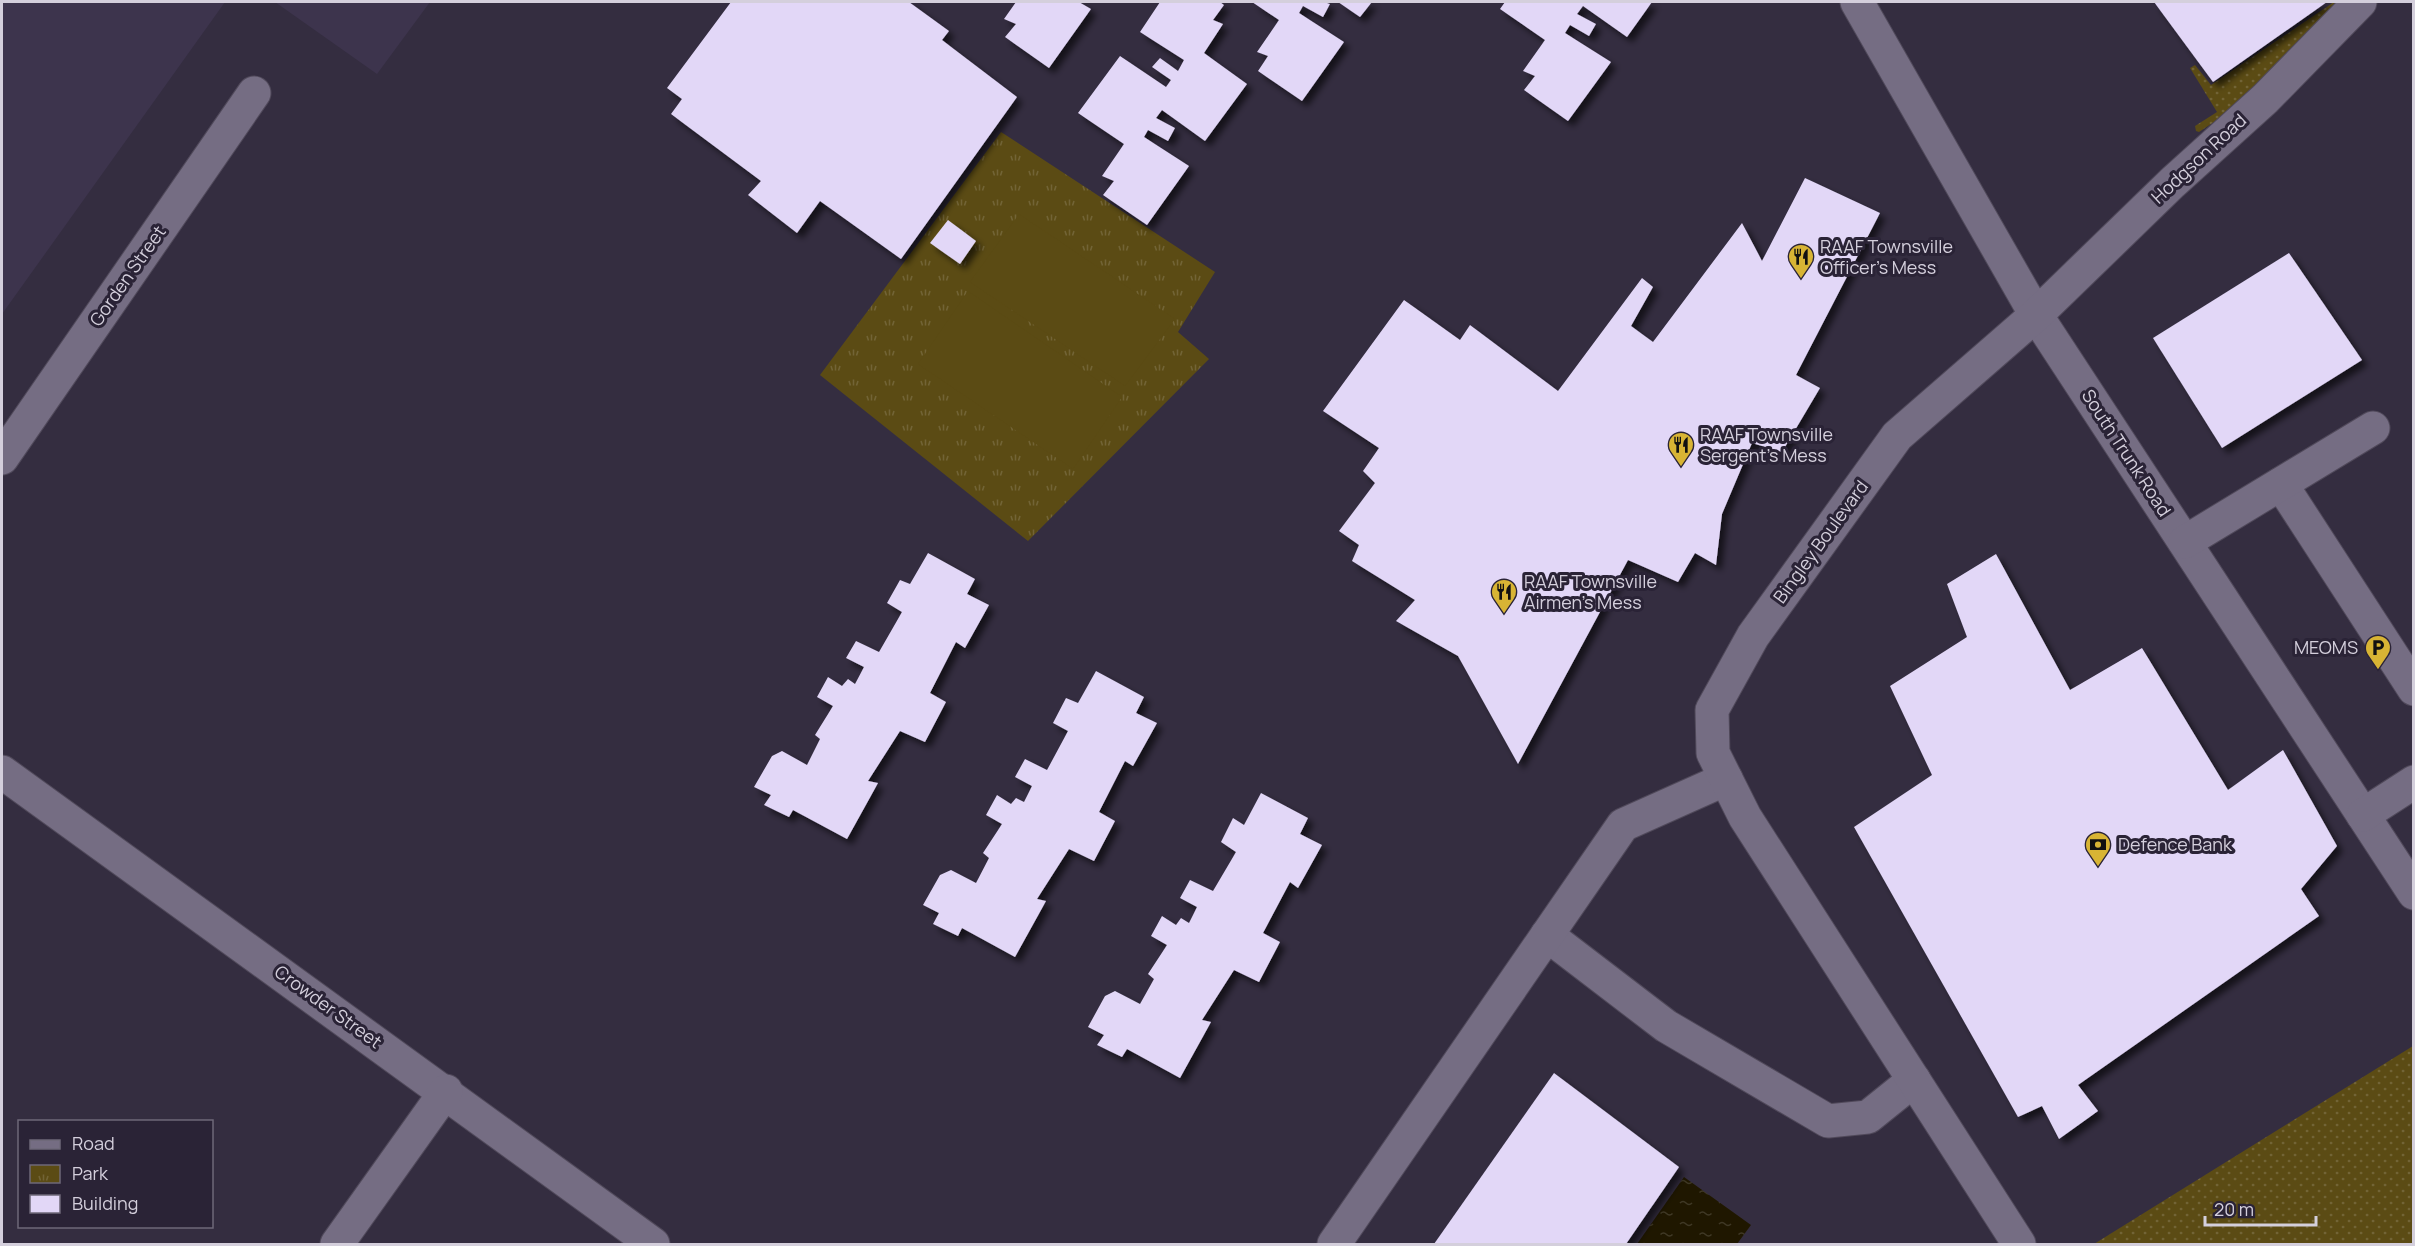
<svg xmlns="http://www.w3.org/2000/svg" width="2415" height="1246" viewBox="0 0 2415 1246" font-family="Manrope,sans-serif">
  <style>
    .built { fill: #3d344d }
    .grass { fill: url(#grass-dots) }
    .park { fill: url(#park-tufts) }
    .garden { fill: #5b4b14 }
    .water { fill: url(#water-ripples) }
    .building { fill: #e2d7f7; filter: url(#shadow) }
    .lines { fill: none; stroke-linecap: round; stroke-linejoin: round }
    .minor-casing { stroke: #50495a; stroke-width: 35 }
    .minor { stroke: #756d83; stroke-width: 33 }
    .labels { text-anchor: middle; stroke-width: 6; stroke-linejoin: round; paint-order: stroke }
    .street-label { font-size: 18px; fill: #d4cfdc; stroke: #2a2336 }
    .poi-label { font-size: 18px; fill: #d4cfdc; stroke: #2a2336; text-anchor: start }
  </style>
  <defs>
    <pattern id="grass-dots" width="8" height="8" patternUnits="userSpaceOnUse" patternTransform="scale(1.5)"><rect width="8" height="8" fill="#5b4b14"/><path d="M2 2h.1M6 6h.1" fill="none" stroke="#726436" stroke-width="1.8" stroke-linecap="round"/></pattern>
    <pattern id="park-tufts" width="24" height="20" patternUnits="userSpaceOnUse" patternTransform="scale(1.5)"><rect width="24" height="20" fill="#5b4b14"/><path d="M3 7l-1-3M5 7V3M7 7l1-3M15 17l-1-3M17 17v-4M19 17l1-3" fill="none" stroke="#726436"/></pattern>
    <pattern id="water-ripples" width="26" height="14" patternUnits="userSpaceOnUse" patternTransform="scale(1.5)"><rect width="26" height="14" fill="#1f1700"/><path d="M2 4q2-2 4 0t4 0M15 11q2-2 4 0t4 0" fill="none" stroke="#3f3825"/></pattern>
    <filter id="shadow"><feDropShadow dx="5.5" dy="5.5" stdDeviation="3" flood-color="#0009"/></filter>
  </defs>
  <rect width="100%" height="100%" fill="#342d40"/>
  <g class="built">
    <path d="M 2,2 L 225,2 L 2,314 Z"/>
    <path d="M 275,2 L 430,2 L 377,74 Z"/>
  </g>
  <g class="grass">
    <path d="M 2334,2 L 2353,2 L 2226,114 L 2199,132 L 2196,131 L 2195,126 L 2217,112 L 2190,68 L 2195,65 L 2211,85 Z"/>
    <path d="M 2413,1046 L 2413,1244 L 2094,1244 Z"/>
  </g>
  <path class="park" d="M 1001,132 L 1215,272 L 1178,332 L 1209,359 L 1028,541 L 820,375 Z"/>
  <g class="garden">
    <path d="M 1019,214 L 1175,319 L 1125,386 L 970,282 Z"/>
    <path d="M 968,291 L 1122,397 L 1073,469 L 918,364 Z"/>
  </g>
  <path class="water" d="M 1684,1177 L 1751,1225 L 1737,1244 L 1637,1244 Z"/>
  <g class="building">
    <path d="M 731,2 L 909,2 L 949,31 L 942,40 L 1017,97 L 901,259 L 820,201 L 797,233 L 748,195 L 761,181 L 671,114 L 682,99 L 667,88 Z"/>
    <path d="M 1016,2 L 1079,2 L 1091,9 L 1049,68 L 1005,37 L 1016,24 L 1004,19 Z"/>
    <path d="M 1160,2 L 1220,2 L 1224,5 L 1213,20 L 1223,24 L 1204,53 L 1247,84 L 1205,141 L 1162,110 L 1156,118 L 1175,128 L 1168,141 L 1148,130 L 1144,137 L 1189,166 L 1147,225 L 1103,195 L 1114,181 L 1102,176 L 1124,144 L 1078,113 L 1120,56 L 1166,87 L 1171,80 L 1152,67 L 1160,58 L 1178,71 L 1184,60 L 1140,32 Z"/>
    <path d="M 1252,2 L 1324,2 L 1330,4 L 1323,17 L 1303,6 L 1299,13 L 1344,42 L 1302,101 L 1258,71 L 1268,56 L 1257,52 L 1279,20 Z"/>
    <path d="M 1338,2 L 1372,2 L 1360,17 Z"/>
    <path d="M 1505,2 L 1652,2 L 1627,37 L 1583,6 L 1577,14 L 1596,24 L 1589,36 L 1570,25 L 1565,33 L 1611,62 L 1568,121 L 1524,90 L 1535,76 L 1523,71 L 1545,40 L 1500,9 Z"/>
    <path d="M 2154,2 L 2327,2 L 2213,82 Z"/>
    <path d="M 1805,178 L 1880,213 L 1796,375 L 1820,388 L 1782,452 L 1752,443 L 1722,514 L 1716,565 L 1695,553 L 1678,582 L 1628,560 L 1518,764 L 1458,656 L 1396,621 L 1415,600 L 1352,561 L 1359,545 L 1339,531 L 1375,483 L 1363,471 L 1379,448 L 1323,411 L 1404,300 L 1460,340 L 1470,325 L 1558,391 L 1642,278 L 1653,287 L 1631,326 L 1653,342 L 1742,223 L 1762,261 Z"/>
    <path d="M 948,220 L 976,241 L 960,264 L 930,243 Z"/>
    <path d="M 2289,253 L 2362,360 L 2222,448 L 2153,338 Z"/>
    <path d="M 928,553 L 975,579 L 967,594 L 989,605 L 965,648 L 956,642 L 930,693 L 946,702 L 925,742 L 900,731 L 868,781 L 878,783 L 847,839 L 793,810 L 789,817 L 764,805 L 771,795 L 754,787 L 772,756 L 782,751 L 807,765 L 820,739 L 815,735 L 833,706 L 817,697 L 828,677 L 842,686 L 848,679 L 855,684 L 864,667 L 846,658 L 856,641 L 879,652 L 902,612 L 887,603 L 900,580 L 910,584 Z"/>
    <path d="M 1996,554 L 2070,690 L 2142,648 L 2228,790 L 2283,750 L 2337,846 L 2301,889 L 2319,916 L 2078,1085 L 2098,1111 L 2059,1139 L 2042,1106 L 2018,1117 L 1854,827 L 1932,775 L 1890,686 L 1967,637 L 1947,584 Z"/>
    <path d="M 1096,671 L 1144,697 L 1136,713 L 1157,723 L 1133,766 L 1125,761 L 1099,812 L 1115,821 L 1094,861 L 1069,849 L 1037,899 L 1046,901 L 1015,957 L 962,928 L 958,936 L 933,924 L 939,913 L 923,905 L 940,875 L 951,870 L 976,883 L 989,858 L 983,853 L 1002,824 L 986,815 L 997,795 L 1011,804 L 1016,798 L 1024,802 L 1032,786 L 1015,777 L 1025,759 L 1047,770 L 1068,731 L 1053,723 L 1066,698 L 1078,703 Z"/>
    <path d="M 1261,793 L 1308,818 L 1300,834 L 1322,845 L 1298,888 L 1290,882 L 1263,933 L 1280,942 L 1259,982 L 1234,970 L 1202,1020 L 1211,1022 L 1180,1078 L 1127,1049 L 1122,1057 L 1097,1045 L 1104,1035 L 1088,1027 L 1105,996 L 1115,991 L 1140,1004 L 1154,979 L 1148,974 L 1167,945 L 1151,936 L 1162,916 L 1176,925 L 1181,918 L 1189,923 L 1197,907 L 1180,898 L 1190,880 L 1213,891 L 1236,852 L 1221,842 L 1233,818 L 1244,825 Z"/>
    <path d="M 1554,1073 L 1679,1167 L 1626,1244 L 1434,1244 Z"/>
  </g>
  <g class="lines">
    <defs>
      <g id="minor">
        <path d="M 1857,2 L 2036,315 L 2414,893"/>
        <path d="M 2,458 L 254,93"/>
        <path d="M 2281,484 L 2414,689"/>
        <path d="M 2185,542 L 2373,428"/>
        <path d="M 2,772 L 653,1244"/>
        <path d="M 2363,815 L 2414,782"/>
        <path d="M 1547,935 L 1666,1026 L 1828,1121 L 1868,1117 L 1914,1080"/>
        <path d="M 337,1244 L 446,1091"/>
        <path d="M 1334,1244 L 1623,825 L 1726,779"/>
        <path d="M 2019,1244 L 1745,817 L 1713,753 L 1712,710 L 1753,636 L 1897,436 L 2036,315 L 2172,183 L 2265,99 L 2360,2"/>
      </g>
    </defs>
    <use href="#minor" class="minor-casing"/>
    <use href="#minor" class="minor"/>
  </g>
  <defs>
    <symbol id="restaurant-pin" viewBox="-11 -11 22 30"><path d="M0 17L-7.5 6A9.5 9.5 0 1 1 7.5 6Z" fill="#d8b434" stroke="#2a2336"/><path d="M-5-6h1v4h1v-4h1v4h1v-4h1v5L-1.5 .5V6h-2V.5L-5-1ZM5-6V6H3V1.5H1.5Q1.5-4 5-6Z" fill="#111"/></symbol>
    <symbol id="parking-pin" viewBox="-11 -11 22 30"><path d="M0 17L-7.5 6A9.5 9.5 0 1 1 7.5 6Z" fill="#d8b434" stroke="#2a2336"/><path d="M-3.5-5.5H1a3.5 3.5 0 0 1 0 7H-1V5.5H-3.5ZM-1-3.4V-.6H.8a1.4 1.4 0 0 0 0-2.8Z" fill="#111"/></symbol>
    <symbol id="bank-pin" viewBox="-11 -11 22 30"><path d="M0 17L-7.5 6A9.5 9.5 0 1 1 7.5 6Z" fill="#d8b434" stroke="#2a2336"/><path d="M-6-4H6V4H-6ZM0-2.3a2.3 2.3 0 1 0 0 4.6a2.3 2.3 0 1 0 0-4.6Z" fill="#111"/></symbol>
  </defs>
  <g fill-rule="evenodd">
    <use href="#restaurant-pin" x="1786" y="242" width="30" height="40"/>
    <use href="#restaurant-pin" x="1666" y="430" width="30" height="40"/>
    <use href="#restaurant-pin" x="1489" y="577" width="30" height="40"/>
    <use href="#parking-pin" x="2363" y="633" width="30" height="40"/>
    <use href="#bank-pin" x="2083" y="830" width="30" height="40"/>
  </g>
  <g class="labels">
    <g class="street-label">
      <text transform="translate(2199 159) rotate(-43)" y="6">Hodgson Road</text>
      <text transform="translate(128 276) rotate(-55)" y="6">Gorden Street</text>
      <text transform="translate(2126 453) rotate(57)" y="6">South Trunk Road</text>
      <text transform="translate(1821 542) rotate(-54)" y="6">Bingley Boulevard</text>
      <text transform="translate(328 1007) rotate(36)" y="6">Crowder Street</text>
    </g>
    <g class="poi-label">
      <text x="1820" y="253">RAAF Townsville<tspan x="1820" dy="21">Officer's Mess</tspan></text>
      <text x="1700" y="441">RAAF Townsville<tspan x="1700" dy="21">Sergent's Mess</tspan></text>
      <text x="1524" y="588">RAAF Townsville<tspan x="1524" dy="21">Airmen's Mess</tspan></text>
      <text x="2358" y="654" text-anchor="end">MEOMS</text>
      <text x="2118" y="851">Defence Bank</text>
    </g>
  </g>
  <rect width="2415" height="1246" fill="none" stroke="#d4cfdc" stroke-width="6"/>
  <rect x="18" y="1120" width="195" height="108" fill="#2a2336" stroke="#6e6878" stroke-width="1.5"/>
  <rect x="30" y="1140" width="30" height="9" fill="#756d83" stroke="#6e6878" stroke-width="1.5"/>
  <text x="72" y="1150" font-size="18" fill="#d4cfdc">Road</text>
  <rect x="30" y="1165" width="30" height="18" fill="url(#park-tufts)" stroke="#6e6878" stroke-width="1.5"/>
  <text x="72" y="1180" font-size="18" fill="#d4cfdc">Park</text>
  <rect x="30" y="1195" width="30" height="18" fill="#e2d7f7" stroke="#6e6878" stroke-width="1.5"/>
  <text x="72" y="1210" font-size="18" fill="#d4cfdc">Building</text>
  <path d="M2205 1216v9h111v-9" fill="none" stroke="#d4cfdc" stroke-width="3"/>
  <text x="2214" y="1216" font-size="18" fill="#d4cfdc" stroke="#2a2336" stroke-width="4.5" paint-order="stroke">20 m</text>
</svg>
